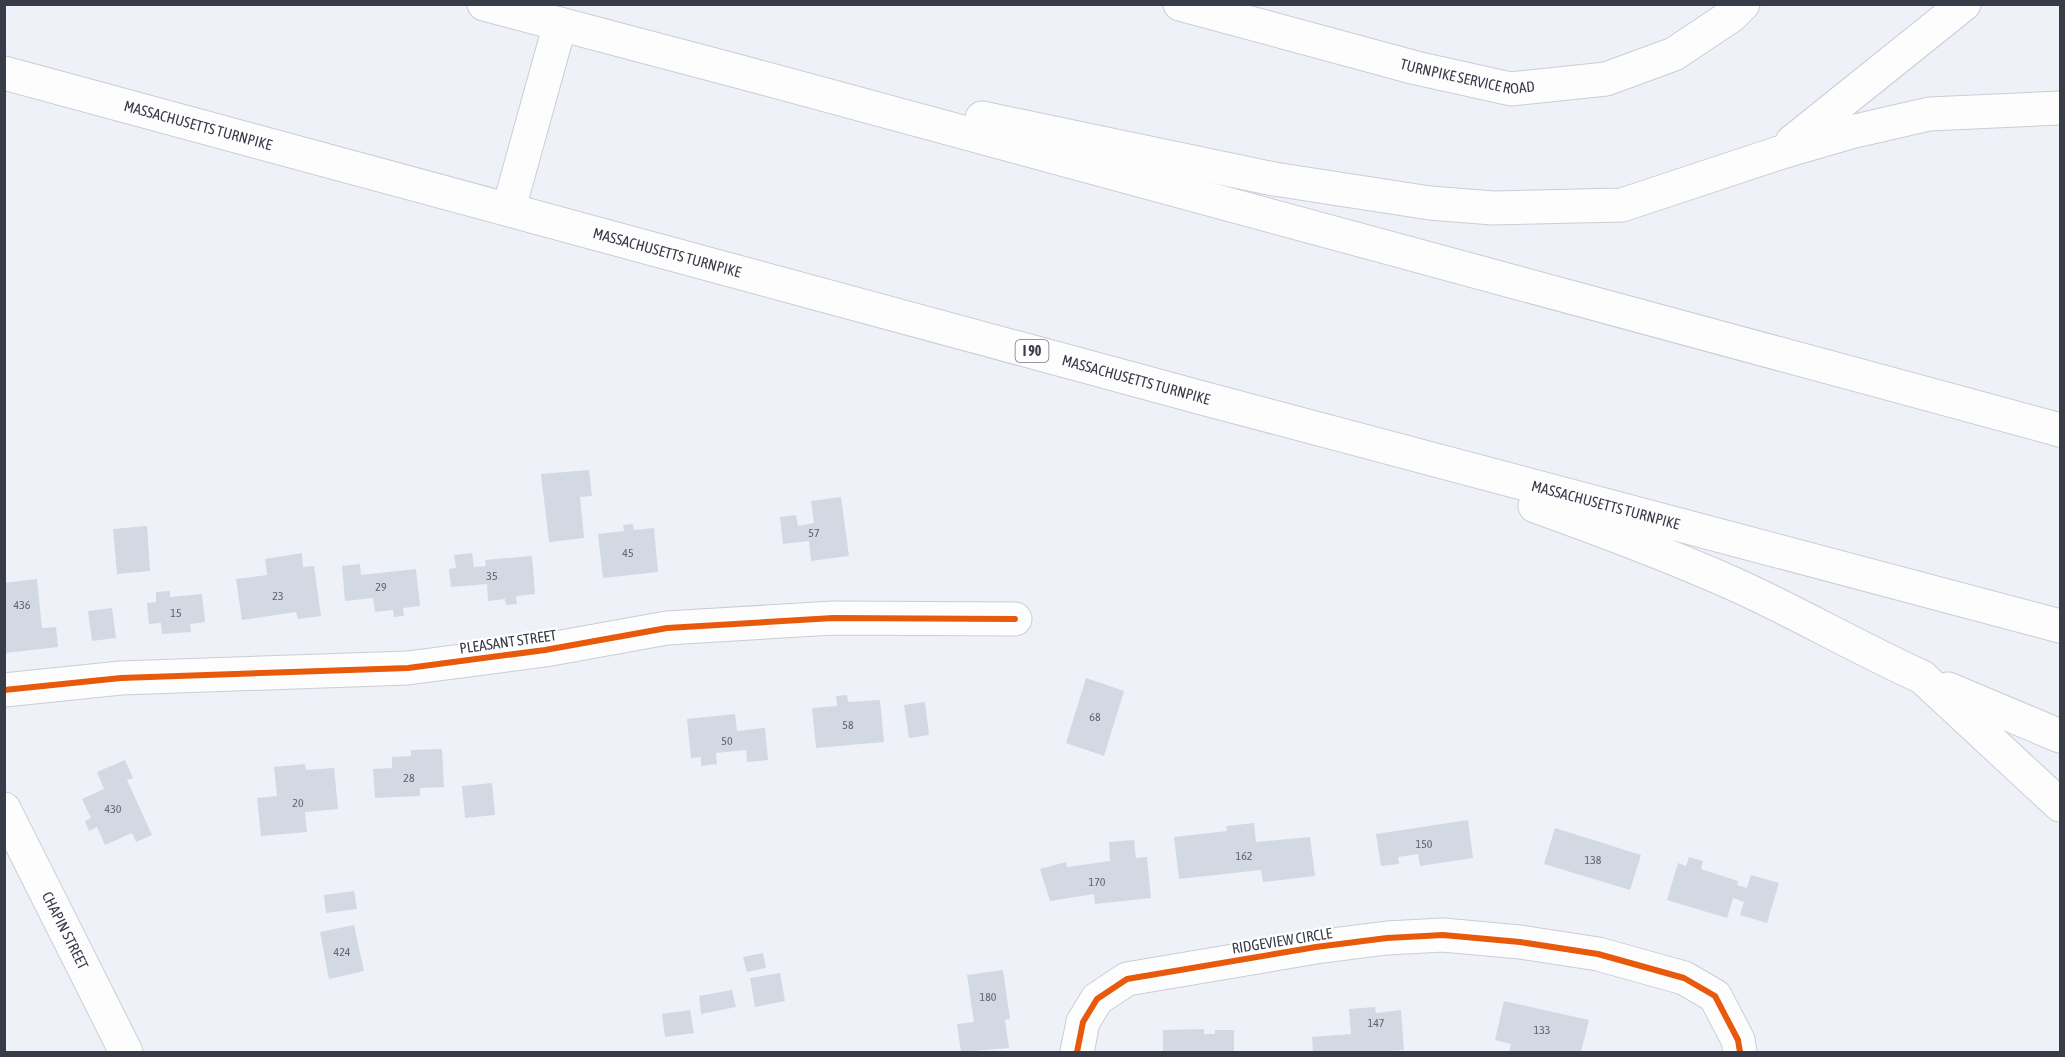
<svg xmlns="http://www.w3.org/2000/svg" width="2065" height="1057" viewBox="0 0 2065 1057" font-family="'Asap Condensed',sans-serif">
  <style>
    .building { fill: #d2d9e2 }
    .lines { fill: none; stroke-linecap: round; stroke-linejoin: round }
    .minor-casing { stroke: #cbcdd6; stroke-width: 35 }
    .major-casing { stroke: #cbcdd6; stroke-width: 35 }
    .highway-casing { stroke: #cbcdd6; stroke-width: 35 }
    .minor { stroke: #fdfdfe; stroke-width: 33 }
    .major { stroke: #fdfdfe; stroke-width: 33 }
    .highway { stroke: #fdfdfe; stroke-width: 33 }
    .cycleway-casing { stroke: #fff; stroke-width: 10 }
    .cycleway { stroke: #e8590c; stroke-width: 6 }
    .labels { text-anchor: middle; stroke-width: 4.5; stroke-linejoin: round; paint-order: stroke }
    .number-label { font-size: 12px; fill: #616571 }
    .shield { fill: #fff; stroke: #74767f; stroke-width: 1.5 }
    .shield-label { font-size: 14px; font-weight: bold; fill: #383b48 }
    .street-label { font-size: 15px; fill: #383b48; stroke: #fff }
  </style>
  <rect width="100%" height="100%" fill="#eff1f8"/>
  <g class="building">
    <path d="M 589,470 L 592,496 L 580,497 L 584,538 L 549,542 L 541,474 Z"/>
    <path d="M 841,497 L 849,556 L 811,561 L 809,541 L 783,544 L 780,517 L 796,515 L 798,526 L 814,523 L 811,501 Z"/>
    <path d="M 633,524 L 634,530 L 654,528 L 658,572 L 603,578 L 598,534 L 624,531 L 623,525 Z"/>
    <path d="M 147,526 L 150,571 L 117,574 L 113,529 Z"/>
    <path d="M 302,553 L 303,567 L 314,566 L 321,616 L 298,619 L 296,612 L 242,620 L 236,579 L 267,575 L 265,559 Z"/>
    <path d="M 472,553 L 474,567 L 486,566 L 485,560 L 532,556 L 535,594 L 516,596 L 517,604 L 506,605 L 505,599 L 488,601 L 487,584 L 451,587 L 449,569 L 456,568 L 454,555 Z"/>
    <path d="M 360,564 L 361,575 L 416,569 L 420,606 L 403,608 L 404,616 L 394,617 L 393,610 L 375,612 L 373,598 L 345,601 L 342,566 Z"/>
    <path d="M 37,579 L 42,628 L 56,627 L 58,647 L 5,653 L 4,583 Z"/>
    <path d="M 170,591 L 170,597 L 202,594 L 205,622 L 190,624 L 191,632 L 162,634 L 161,623 L 149,624 L 147,603 L 156,602 L 156,592 Z"/>
    <path d="M 112,608 L 116,638 L 92,641 L 88,611 Z"/>
    <path d="M 1086,678 L 1124,691 L 1104,756 L 1066,743 Z"/>
    <path d="M 847,695 L 848,702 L 880,700 L 884,742 L 816,748 L 812,708 L 837,706 L 836,696 Z"/>
    <path d="M 925,702 L 929,735 L 909,738 L 904,705 Z"/>
    <path d="M 735,714 L 737,731 L 765,728 L 768,760 L 747,762 L 746,750 L 716,753 L 717,764 L 701,766 L 701,757 L 691,758 L 687,719 Z"/>
    <path d="M 442,749 L 444,787 L 420,788 L 420,796 L 375,798 L 373,769 L 392,768 L 392,757 L 411,756 L 411,750 Z"/>
    <path d="M 125,760 L 133,778 L 127,780 L 152,835 L 136,842 L 132,833 L 105,845 L 97,827 L 89,831 L 85,821 L 91,818 L 82,799 L 104,789 L 97,772 Z"/>
    <path d="M 305,764 L 306,770 L 334,768 L 338,809 L 305,812 L 307,832 L 261,836 L 257,798 L 277,796 L 274,767 Z"/>
    <path d="M 492,783 L 495,815 L 465,818 L 462,786 Z"/>
    <path d="M 1468,820 L 1473,858 L 1420,866 L 1418,854 L 1398,857 L 1399,864 L 1381,866 L 1376,834 Z"/>
    <path d="M 1254,823 L 1256,842 L 1310,837 L 1315,876 L 1263,882 L 1261,870 L 1179,879 L 1174,837 L 1227,831 L 1226,826 Z"/>
    <path d="M 1555,828 L 1641,855 L 1630,890 L 1544,864 Z"/>
    <path d="M 1134,840 L 1136,858 L 1147,857 L 1151,898 L 1095,904 L 1094,894 L 1050,901 L 1040,869 L 1066,862 L 1067,867 L 1110,861 L 1109,842 Z"/>
    <path d="M 1689,857 L 1703,861 L 1701,869 L 1738,881 L 1737,885 L 1747,888 L 1751,875 L 1779,883 L 1767,923 L 1740,915 L 1744,902 L 1733,898 L 1727,918 L 1667,900 L 1678,863 L 1686,866 Z"/>
    <path d="M 354,891 L 357,909 L 326,913 L 324,895 Z"/>
    <path d="M 354,925 L 364,971 L 329,979 L 320,932 Z"/>
    <path d="M 763,953 L 766,968 L 747,972 L 743,957 Z"/>
    <path d="M 1003,970 L 1010,1019 L 1005,1020 L 1009,1048 L 961,1052 L 957,1024 L 974,1022 L 967,975 Z"/>
    <path d="M 780,973 L 785,1001 L 755,1007 L 750,978 Z"/>
    <path d="M 732,990 L 736,1007 L 701,1014 L 699,996 Z"/>
    <path d="M 1504,1001 L 1589,1020 L 1581,1052 L 1509,1052 L 1511,1044 L 1495,1040 Z"/>
    <path d="M 1375,1007 L 1376,1013 L 1401,1010 L 1404,1050 L 1377,1052 L 1313,1052 L 1312,1037 L 1351,1034 L 1349,1009 Z"/>
    <path d="M 690,1010 L 694,1033 L 665,1037 L 662,1014 Z"/>
    <path d="M 1204,1029 L 1204,1034 L 1215,1034 L 1215,1030 L 1234,1030 L 1234,1052 L 1163,1052 L 1163,1030 Z"/>
  </g>
  <g class="lines">
    <defs>
      <g id="minor">
        <path id="s1" d="M 1180,4 L 1416,68 L 1511,89 L 1606,79 L 1674,54 L 1731,16 L 1743,4"/>
        <path d="M 1792,142 L 1964,4"/>
        <path d="M 1779,153 L 1851,132 L 1929,114 L 2060,108"/>
        <path d="M 509,208 L 560,24"/>
        <path d="M 1922,677 L 2060,805"/>
        <path d="M 1948,689 L 2060,736"/>
        <path d="M 4,690 L 121,678 L 408,668 L 545,650 L 667,628 L 833,618 L 1015,619"/>
        <path d="M 1077,1052 L 1083,1022 L 1097,999 L 1127,979 L 1316,947 L 1387,938 L 1443,935 L 1520,942 L 1598,954 L 1684,978 L 1715,996 L 1738,1040 L 1740,1052"/>
      </g>
      <g id="major">
        <path id="s2" d="M 4,809 L 126,1052"/>
      </g>
      <g id="highway">
        <path d="M 484,4 L 741,72 L 2060,430"/>
        <path id="s3" d="M 4,73 L 1206,399 L 2060,626"/>
        <path d="M 982,118 L 1274,179 L 1430,203 L 1493,208 L 1622,205 L 1779,153"/>
        <path d="M 1535,506 C 1602,530 1669,555 1734,584 C 1798,613 1858,648 1922,677"/>
      </g>
    </defs>
    <use href="#minor" class="minor-casing"/>
    <use href="#major" class="major-casing"/>
    <use href="#highway" class="highway-casing"/>
    <use href="#minor" class="minor"/>
    <use href="#major" class="major"/>
    <use href="#highway" class="highway"/>
    <defs>
      <g id="cycleway">
        <path d="M 4,690 L 121,678 L 408,668 L 545,650 L 667,628 L 833,618 L 1015,619"/>
        <path d="M 1077,1052 L 1083,1022 L 1097,999 L 1127,979 L 1316,947 L 1387,938 L 1443,935 L 1520,942 L 1598,954 L 1684,978 L 1715,996 L 1738,1040 L 1740,1052"/>
      </g>
    </defs>
    <use href="#cycleway" class="cycleway-casing"/>
    <use href="#cycleway" class="cycleway"/>
  </g>
  <g class="labels">
    <g class="number-label">
      <text x="814" y="537">57</text>
      <text x="628" y="557">45</text>
      <text x="492" y="580">35</text>
      <text x="381" y="591">29</text>
      <text x="278" y="600">23</text>
      <text x="22" y="609">436</text>
      <text x="176" y="617">15</text>
      <text x="1095" y="721">68</text>
      <text x="848" y="729">58</text>
      <text x="727" y="745">50</text>
      <text x="409" y="782">28</text>
      <text x="298" y="807">20</text>
      <text x="113" y="813">430</text>
      <text x="1424" y="848">150</text>
      <text x="1244" y="860">162</text>
      <text x="1593" y="864">138</text>
      <text x="1097" y="886">170</text>
      <text x="342" y="956">424</text>
      <text x="988" y="1001">180</text>
      <text x="1376" y="1027">147</text>
      <text x="1542" y="1034">133</text>
    </g>
    <rect class="shield" x="1015.5" y="340" width="33" height="22" rx="4.5"/>
    <g class="shield-label">
      <text x="1032" y="356">I 90</text>
    </g>
    <g class="street-label">
      <text dy="5" stroke="none"><textPath href="#s1" startOffset="297">TURNPIKE SERVICE ROAD</textPath></text>
      <text dy="5" stroke="none"><textPath href="#s3" startOffset="201">MASSACHUSETTS TURNPIKE</textPath></text>
      <text dy="5" stroke="none"><textPath href="#s3" startOffset="687">MASSACHUSETTS TURNPIKE</textPath></text>
      <text dy="5" stroke="none"><textPath href="#s3" startOffset="1173">MASSACHUSETTS TURNPIKE</textPath></text>
      <text dy="5" stroke="none"><textPath href="#s3" startOffset="1659">MASSACHUSETTS TURNPIKE</textPath></text>
      <text transform="translate(508 642) rotate(-8)" y="5">PLEASANT STREET</text>
      <text dy="5" stroke="none"><textPath href="#s2" startOffset="136">CHAPIN STREET</textPath></text>
      <text transform="translate(1282 941) rotate(-9)" y="5">RIDGEVIEW CIRCLE</text>
    </g>
  </g>
  <rect width="2065" height="1057" fill="none" stroke="#383b48" stroke-width="12"/>
</svg>
